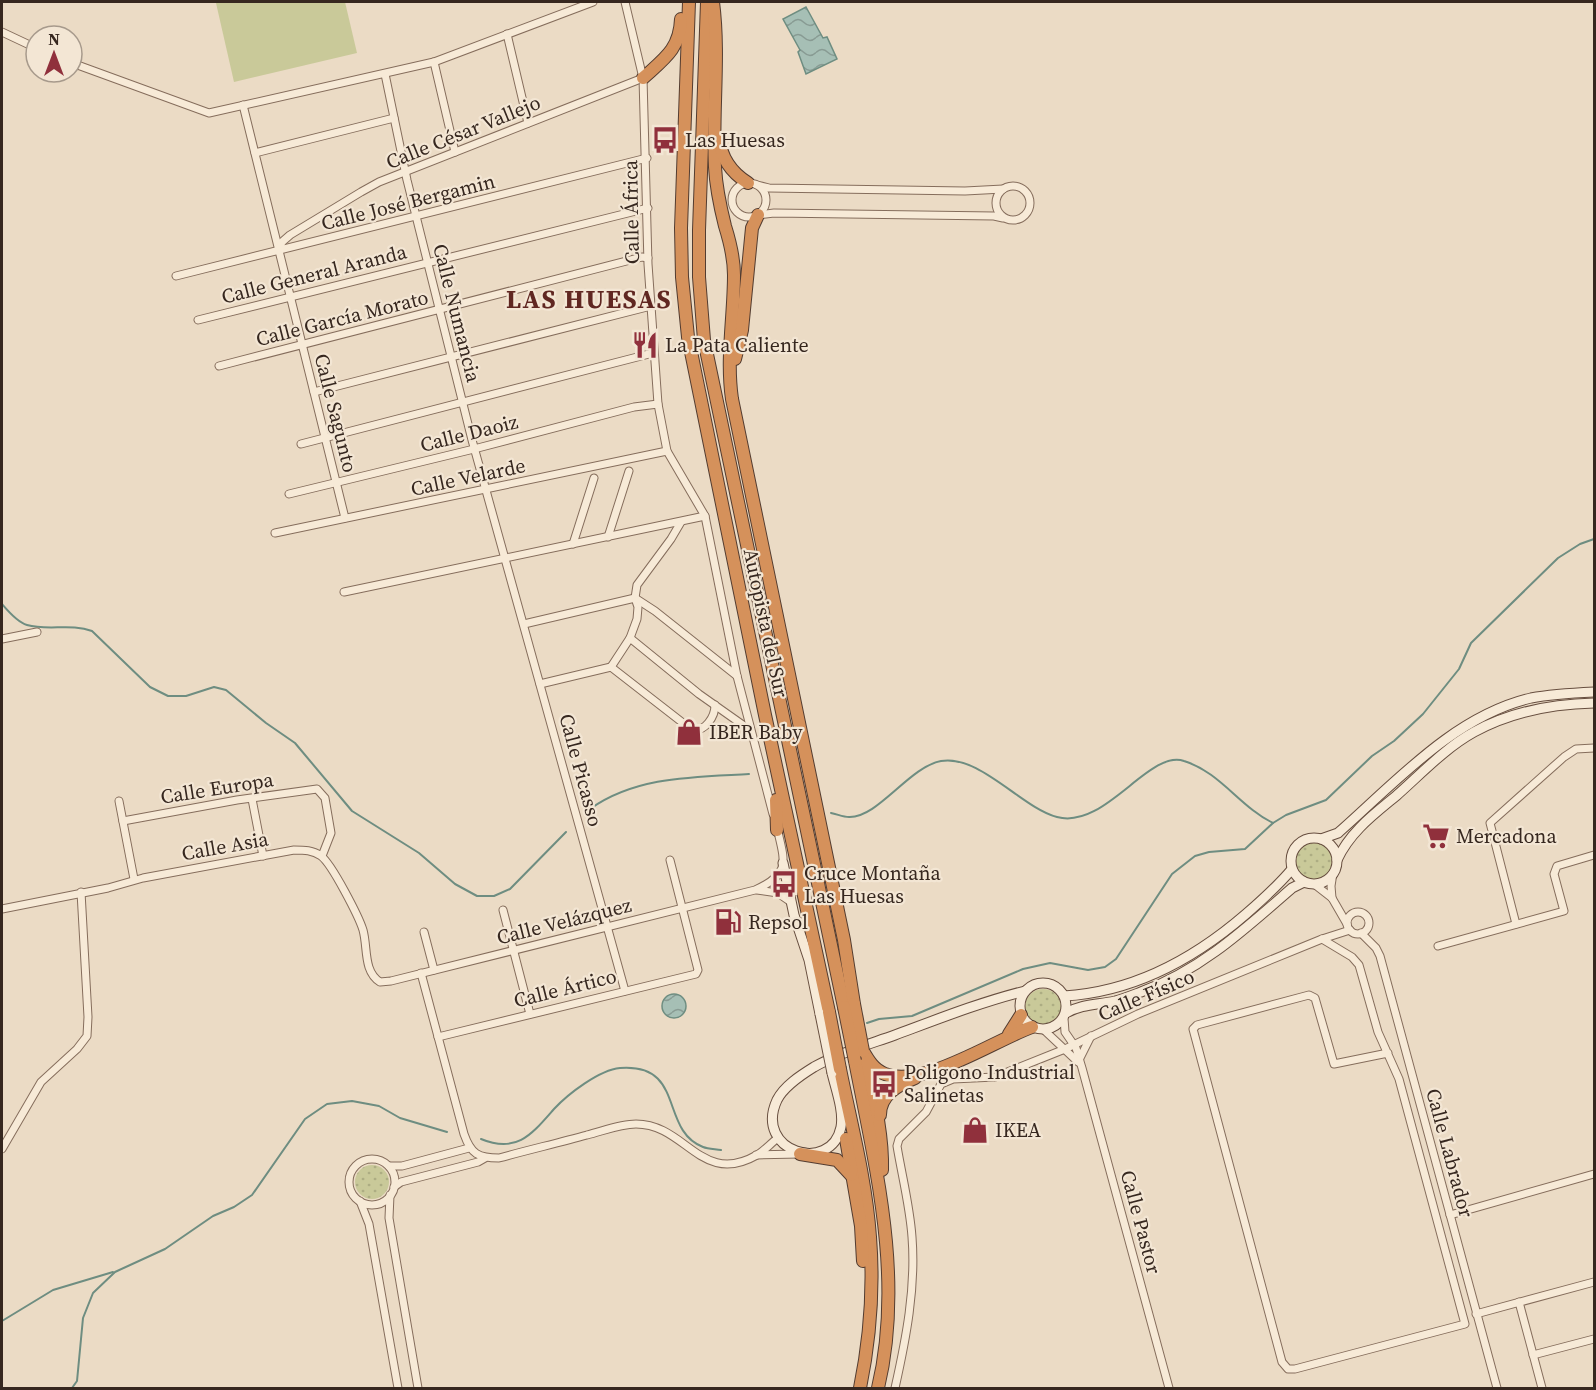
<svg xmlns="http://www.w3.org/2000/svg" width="1596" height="1390" viewBox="0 0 1596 1390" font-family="'Source Serif 4',serif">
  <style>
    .grass { fill: url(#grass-dots) }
    .pitch { fill: #c9c999 }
    .water { fill: url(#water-waves); stroke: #6e8d81; stroke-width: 1.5 }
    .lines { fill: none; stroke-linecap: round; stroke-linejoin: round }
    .stream { stroke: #6e8d81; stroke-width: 2 }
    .street-casing { stroke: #856d5c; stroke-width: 9 }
    .secondary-casing { stroke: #674e3f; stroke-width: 11 }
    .highway-casing { stroke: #533c30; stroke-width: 14 }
    .street { stroke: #f7ead7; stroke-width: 7 }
    .secondary { stroke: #f7ead7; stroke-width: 9 }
    .highway { stroke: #d5915b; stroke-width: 12 }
    .secondary-bridge-casing { stroke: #674e3f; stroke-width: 11; stroke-linecap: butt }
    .highway-bridge-casing { stroke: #533c30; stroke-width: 14; stroke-linecap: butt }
    .secondary-bridge { stroke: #f7ead7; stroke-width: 9 }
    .highway-bridge { stroke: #d5915b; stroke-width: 12 }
    .labels { text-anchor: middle; stroke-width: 4.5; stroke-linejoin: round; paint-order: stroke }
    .street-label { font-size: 20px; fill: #36271f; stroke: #f3e6d4 }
    .poi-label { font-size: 20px; fill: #36271f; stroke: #f3e6d4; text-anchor: start }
    .district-label { font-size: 26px; font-weight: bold; letter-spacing: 1.5px; fill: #602721; stroke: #f3e6d4 }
  </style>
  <defs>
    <pattern id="grass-dots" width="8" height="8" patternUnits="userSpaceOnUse" patternTransform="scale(1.5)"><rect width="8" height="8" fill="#c9c999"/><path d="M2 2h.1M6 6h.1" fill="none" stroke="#adad83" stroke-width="1.8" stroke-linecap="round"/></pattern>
    <pattern id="water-waves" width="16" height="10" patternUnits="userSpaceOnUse" patternTransform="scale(1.5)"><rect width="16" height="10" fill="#a6bfb5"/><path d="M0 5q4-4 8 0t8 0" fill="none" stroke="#889b93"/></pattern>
  </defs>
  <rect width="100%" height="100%" fill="#ebdbc5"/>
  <g class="grass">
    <circle cx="1314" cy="861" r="18"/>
    <circle cx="1043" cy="1007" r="18"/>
    <circle cx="372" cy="1182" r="17"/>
  </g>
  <path class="pitch" d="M 221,2 L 345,2 L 357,53 L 234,82 L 216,3 Z"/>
  <g class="water">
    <path d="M 806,7 L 823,38 L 827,37 L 837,59 L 806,74 L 798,52 L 800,50 L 783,19 Z"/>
    <circle cx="674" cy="1006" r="12"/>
  </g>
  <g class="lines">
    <g class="stream">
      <path d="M 2,604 C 8,611 17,622 27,625 C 48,631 71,623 92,631 L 150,687 L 168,696 L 186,696 L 214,687 L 226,690 L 266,723 L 295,743 L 352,811 L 419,853 L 455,884 L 477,896 L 494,896 L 510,889 L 566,832"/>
      <path d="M 590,809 C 636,776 695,777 749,774"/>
      <path d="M 831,813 C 837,814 843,817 849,817 C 878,818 909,767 941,761 C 979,754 1022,808 1057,817 C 1105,830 1149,749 1184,761 C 1220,772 1240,807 1273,823"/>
      <path d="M 867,1023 L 879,1019 L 912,1016 L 1023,969 L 1050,963 L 1088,970 L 1105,967 L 1116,959 L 1172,874 L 1195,856 L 1209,852 L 1245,849 L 1273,823 L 1286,815 L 1326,800 L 1372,756 L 1394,741 L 1423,714 L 1459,669 L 1471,643 L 1558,558 L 1580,544 L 1594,539"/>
      <path d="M 481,1139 C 517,1154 532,1134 554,1109 C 568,1094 599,1070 620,1068 C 686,1063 659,1130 703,1147 C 708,1149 715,1149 721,1150"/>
      <path d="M 2,1321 L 53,1290 L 113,1272"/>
      <path d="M 72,1388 L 77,1381 L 83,1318 L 93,1293 L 115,1272 L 165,1249 L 213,1216 L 234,1207 L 252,1195 L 305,1119 L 327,1104 L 352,1101 L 379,1106 L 400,1118 L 447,1132"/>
    </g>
    <defs>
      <g id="street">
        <path d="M 625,2 L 643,78 L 648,264 L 658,404 L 667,451 L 705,516 L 737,676 L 773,814"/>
        <path d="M 2,32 L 36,48"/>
        <path d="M 507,34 L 528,123"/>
        <path d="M 434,62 L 455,152"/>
        <path d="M 72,63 L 209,113 L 434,62 L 593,2"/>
        <path d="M 385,74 L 407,180 L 472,440 L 625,991"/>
        <path d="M 243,105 L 345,518"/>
        <path d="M 255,153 L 394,118"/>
        <circle cx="749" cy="200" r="17"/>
        <path d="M 757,185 L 769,188 L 965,191 L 1003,189"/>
        <circle cx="1013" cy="203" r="17"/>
        <path d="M 758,215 L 774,213 L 994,216 L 1003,218"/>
        <path d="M 279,251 L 282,242 L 290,235 L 361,192 L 379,182 L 643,78"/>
        <path d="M 176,276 L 647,158"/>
        <path d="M 198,320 L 648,208"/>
        <path d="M 219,366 L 642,257 L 648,258"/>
        <path d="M 314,392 L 651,306"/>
        <path d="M 301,444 L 649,354 L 654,356"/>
        <path d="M 289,494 L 474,449 L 634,407 L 658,404"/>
        <path d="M 275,533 L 667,451"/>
        <path d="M 608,537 L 629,471"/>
        <path d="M 573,544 L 594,478"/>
        <path d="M 344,592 L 705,516"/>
        <path d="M 635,598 L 655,611 L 737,676"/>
        <path d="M 524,624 L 635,598"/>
        <path d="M 630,638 L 699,694 L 750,730"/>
        <path d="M 2,639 L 37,632"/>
        <path d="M 611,667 L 630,638 L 637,619 L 638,607 L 635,598 L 637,585 L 671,539 L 681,522"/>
        <path d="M 611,667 L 692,730 C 705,732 715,717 715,705"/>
        <path d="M 540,684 L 611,667"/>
        <path d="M 252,799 L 263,856"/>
        <path d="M 119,801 L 134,879"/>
        <path d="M 123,821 L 237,800 L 317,789 L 325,798 L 331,833 L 322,856"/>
        <path d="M 1314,884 L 1332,898 L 1347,924"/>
        <path d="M 757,890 L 778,893 L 791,902"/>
        <path d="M 1332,898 L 1331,886 L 1333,873"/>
        <path d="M 2,909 L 108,888 L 143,878 L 294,850 C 304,850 313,850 321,856 C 332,864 359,917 363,930 C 368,948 363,971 380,982 L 391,981 L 755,890 C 791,874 785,862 777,828"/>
        <path d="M 503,910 L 530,1014"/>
        <circle cx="1358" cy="923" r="11"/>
        <path d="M 1516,924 L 1490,823 L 1564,757 L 1576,749 L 1594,748"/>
        <path d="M 424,932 L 434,970"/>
        <path d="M 1361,933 L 1376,948 L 1380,956 L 1497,1388"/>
        <path d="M 1322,939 L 1352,957 L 1359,965 L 1378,1032 L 1399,1079 L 1465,1324 L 1295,1369 L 1288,1369 L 1282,1362 L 1193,1029 L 1197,1025 L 1309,995 L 1315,998 L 1334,1064 L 1388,1053"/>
        <path d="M 1438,946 L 1564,911 L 1554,874 L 1557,866 L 1594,855"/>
        <path d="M 421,973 L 464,1134 C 471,1154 478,1158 499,1158 C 528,1150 558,1143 587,1135 C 603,1131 620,1124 636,1124 C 686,1124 701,1187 757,1155 C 764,1151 771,1143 778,1138"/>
        <path d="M 1064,1018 L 1065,1032 L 1076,1048 L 1082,1068 L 1169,1388"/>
        <path d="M 1044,1030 L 1078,1062"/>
        <path d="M 438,1037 L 696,974 L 698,970 L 670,860"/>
        <path d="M 1079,1060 L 1091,1036"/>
        <path d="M 2,1149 L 41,1082 L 77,1049 L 87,1036 L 88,1017 L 81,892"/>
        <path d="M 756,1155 L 800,1154"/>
        <circle cx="372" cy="1182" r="23"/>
        <path d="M 389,1166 L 402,1166 L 469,1148"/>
        <path d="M 394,1187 L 401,1182 L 478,1162 L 485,1158"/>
        <path d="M 390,1195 L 389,1218 L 418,1388"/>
        <path d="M 360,1201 L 369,1224 L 398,1388"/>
        <path d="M 1450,1215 L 1594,1174"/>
        <path d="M 1519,1302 L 1542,1388"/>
        <path d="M 1476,1314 L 1594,1282"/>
        <path d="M 1533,1355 L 1594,1339"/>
        <path d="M 895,1388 C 906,1339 916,1288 912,1237 C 910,1207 902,1176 897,1146 L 899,1139 L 926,1112 L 941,1084 L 953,1079 L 995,1077 L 1065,1049 L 1138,1014 L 1322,939 L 1350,930"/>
      </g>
      <g id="secondary">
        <circle cx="1314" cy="861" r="23"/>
        <path d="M 1321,839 L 1338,833 C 1395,783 1454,716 1531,698 C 1552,694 1573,693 1594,692"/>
        <path d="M 1337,860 C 1350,832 1373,815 1396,796 C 1421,774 1445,748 1474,732 C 1512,711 1552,704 1594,703"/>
        <path d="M 783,863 L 794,915 L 809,960 L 820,1014"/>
        <circle cx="1043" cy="1006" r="23"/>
        <path d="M 1064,996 C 1134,992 1194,959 1246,914 C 1262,900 1278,886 1292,869"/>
        <path d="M 1066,1013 C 1082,1004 1097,1005 1115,1001 C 1123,999 1133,995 1141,992 C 1201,970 1245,929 1292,888 L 1304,882"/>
        <path d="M 832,1073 C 836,1090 844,1111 841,1127 C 831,1175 753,1152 777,1100 C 784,1086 801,1075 814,1067 C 838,1053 870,1044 895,1035 C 938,1019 981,1002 1025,991"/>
      </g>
      <g id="highway">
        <path d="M 689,2 L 681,228 L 682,277 L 688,337 L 765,715 L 829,1012"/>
        <path d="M 707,2 L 699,230 L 699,277 L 704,340 L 844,1007"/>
        <path d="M 713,2 C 720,56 712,112 715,167 C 716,187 720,206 725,226 C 730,242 734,257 734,275 C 734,316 726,358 732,399 L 844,940 L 854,1004"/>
        <path d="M 643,78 C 664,59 680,49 681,19"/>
        <path d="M 719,138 C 721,158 732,173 748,183"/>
        <path d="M 735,359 L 742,330 L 752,228 L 758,215"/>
        <path d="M 776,800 L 777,830"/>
        <path d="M 1009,1034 L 1021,1015"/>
        <path d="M 863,1051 C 868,1060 874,1070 885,1074 C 922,1089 995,1040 1032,1027"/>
        <path d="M 865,1058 C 873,1095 883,1132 882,1170"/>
        <path d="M 855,1061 C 876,1169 904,1279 878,1388"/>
        <path d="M 840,1069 C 851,1124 866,1180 870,1237 C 874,1288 870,1339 860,1388"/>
        <path d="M 880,1115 C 880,1095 898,1085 915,1078"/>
        <path d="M 846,1139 L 861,1226 L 863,1261"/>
        <path d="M 800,1154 L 837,1160 L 851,1175"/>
      </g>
    </defs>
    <use href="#street" class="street-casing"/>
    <use href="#secondary" class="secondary-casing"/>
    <use href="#highway" class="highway-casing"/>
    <use href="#street" class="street"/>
    <use href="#secondary" class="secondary"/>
    <use href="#highway" class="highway"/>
    <defs>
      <path id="secondary-bridge" d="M 820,1014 L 832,1073"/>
      <g id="highway-bridge">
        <path d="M 854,1004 L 863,1051"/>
        <path d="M 844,1007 L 855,1061"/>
        <path d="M 829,1012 L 840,1069"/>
      </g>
    </defs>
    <use href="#secondary-bridge" class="secondary-bridge-casing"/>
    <use href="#highway-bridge" class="highway-bridge-casing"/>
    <use href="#secondary-bridge" class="secondary-bridge"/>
    <use href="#highway-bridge" class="highway-bridge"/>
  </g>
  <defs>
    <symbol id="bus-bare" viewBox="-9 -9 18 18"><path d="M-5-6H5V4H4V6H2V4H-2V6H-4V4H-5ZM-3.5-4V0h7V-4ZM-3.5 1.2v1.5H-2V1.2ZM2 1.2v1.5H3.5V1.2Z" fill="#90303c" stroke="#f3e6d4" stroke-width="2.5" paint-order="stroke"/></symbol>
    <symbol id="restaurant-bare" viewBox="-9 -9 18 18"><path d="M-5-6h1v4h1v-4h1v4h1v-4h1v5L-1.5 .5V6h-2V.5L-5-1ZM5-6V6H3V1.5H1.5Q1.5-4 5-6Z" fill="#90303c" stroke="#f3e6d4" stroke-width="2.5" paint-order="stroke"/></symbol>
    <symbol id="shop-bare" viewBox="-9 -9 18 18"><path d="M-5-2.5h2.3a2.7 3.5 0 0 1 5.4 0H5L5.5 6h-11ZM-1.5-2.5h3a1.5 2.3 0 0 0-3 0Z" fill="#90303c" stroke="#f3e6d4" stroke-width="2.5" paint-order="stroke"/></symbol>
    <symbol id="supermarket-bare" viewBox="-9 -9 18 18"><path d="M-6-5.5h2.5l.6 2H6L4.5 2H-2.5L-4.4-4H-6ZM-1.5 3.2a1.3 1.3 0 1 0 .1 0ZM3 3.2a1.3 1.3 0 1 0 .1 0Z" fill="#90303c" stroke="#f3e6d4" stroke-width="2.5" paint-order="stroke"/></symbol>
    <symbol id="fuel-bare" viewBox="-9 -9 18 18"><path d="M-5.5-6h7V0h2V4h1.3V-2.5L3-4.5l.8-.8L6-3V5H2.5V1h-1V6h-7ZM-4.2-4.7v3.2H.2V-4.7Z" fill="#90303c" stroke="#f3e6d4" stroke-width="2.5" paint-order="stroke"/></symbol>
  </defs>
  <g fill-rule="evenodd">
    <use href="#bus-bare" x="646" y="121" width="38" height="38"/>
    <use href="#restaurant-bare" x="626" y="326" width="38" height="38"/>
    <use href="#shop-bare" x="670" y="713" width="38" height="38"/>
    <use href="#supermarket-bare" x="1417" y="817" width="38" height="38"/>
    <use href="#bus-bare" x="765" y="865" width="38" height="38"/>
    <use href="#fuel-bare" x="709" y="903" width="38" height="38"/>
    <use href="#bus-bare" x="865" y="1065" width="38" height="38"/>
    <use href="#shop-bare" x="956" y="1111" width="38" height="38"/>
  </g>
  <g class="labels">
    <g class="street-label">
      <text transform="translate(463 132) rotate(-22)" y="7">Calle César Vallejo</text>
      <text transform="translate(408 202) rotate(-14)" y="7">Calle José Bergamin</text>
      <text transform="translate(631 212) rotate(-91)" y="7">Calle África</text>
      <text transform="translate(314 274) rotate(-14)" y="7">Calle General Aranda</text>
      <text transform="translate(457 313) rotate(76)" y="7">Calle Numancia</text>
      <text transform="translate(342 318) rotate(-14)" y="7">Calle García Morato</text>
      <text transform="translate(336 413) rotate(76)" y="7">Calle Sagunto</text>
      <text transform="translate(469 433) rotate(-14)" y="7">Calle Daoiz</text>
      <text transform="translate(468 477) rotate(-12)" y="7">Calle Velarde</text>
      <text transform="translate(766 623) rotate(78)" y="7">Autopista del Sur</text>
      <text transform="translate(581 770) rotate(75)" y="7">Calle Picasso</text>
      <text transform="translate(217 788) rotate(-9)" y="7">Calle Europa</text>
      <text transform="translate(225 846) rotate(-10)" y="7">Calle Asia</text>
      <text transform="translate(564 921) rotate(-14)" y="7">Calle Velázquez</text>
      <text transform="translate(565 988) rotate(-14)" y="7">Calle Ártico</text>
      <text transform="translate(1146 995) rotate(-23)" y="7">Calle Físico</text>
      <text transform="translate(1450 1153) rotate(75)" y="7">Calle Labrador</text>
      <text transform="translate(1141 1222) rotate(75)" y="7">Calle Pastor</text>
    </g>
    <g class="poi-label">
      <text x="685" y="147">Las Huesas</text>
      <text x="665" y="352">La Pata Caliente</text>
      <text x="709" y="739">IBER Baby</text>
      <text x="1456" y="843">Mercadona</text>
      <text x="804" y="880">Cruce Montaña<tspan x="804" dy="23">Las Huesas</tspan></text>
      <text x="748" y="929">Repsol</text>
      <text x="904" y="1079">Poligono Industrial<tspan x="904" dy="23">Salinetas</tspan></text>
      <text x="995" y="1137">IKEA</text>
    </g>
    <g class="district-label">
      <text x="589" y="308">LAS HUESAS</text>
    </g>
  </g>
  <rect width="1596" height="1390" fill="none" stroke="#36271f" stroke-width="6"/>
  <g transform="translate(54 54)"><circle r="28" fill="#f3e6d4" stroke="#a79a8c" stroke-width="1.5"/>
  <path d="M0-4.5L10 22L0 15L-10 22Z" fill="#90303c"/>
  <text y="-9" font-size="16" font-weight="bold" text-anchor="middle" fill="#36271f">N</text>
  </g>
</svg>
